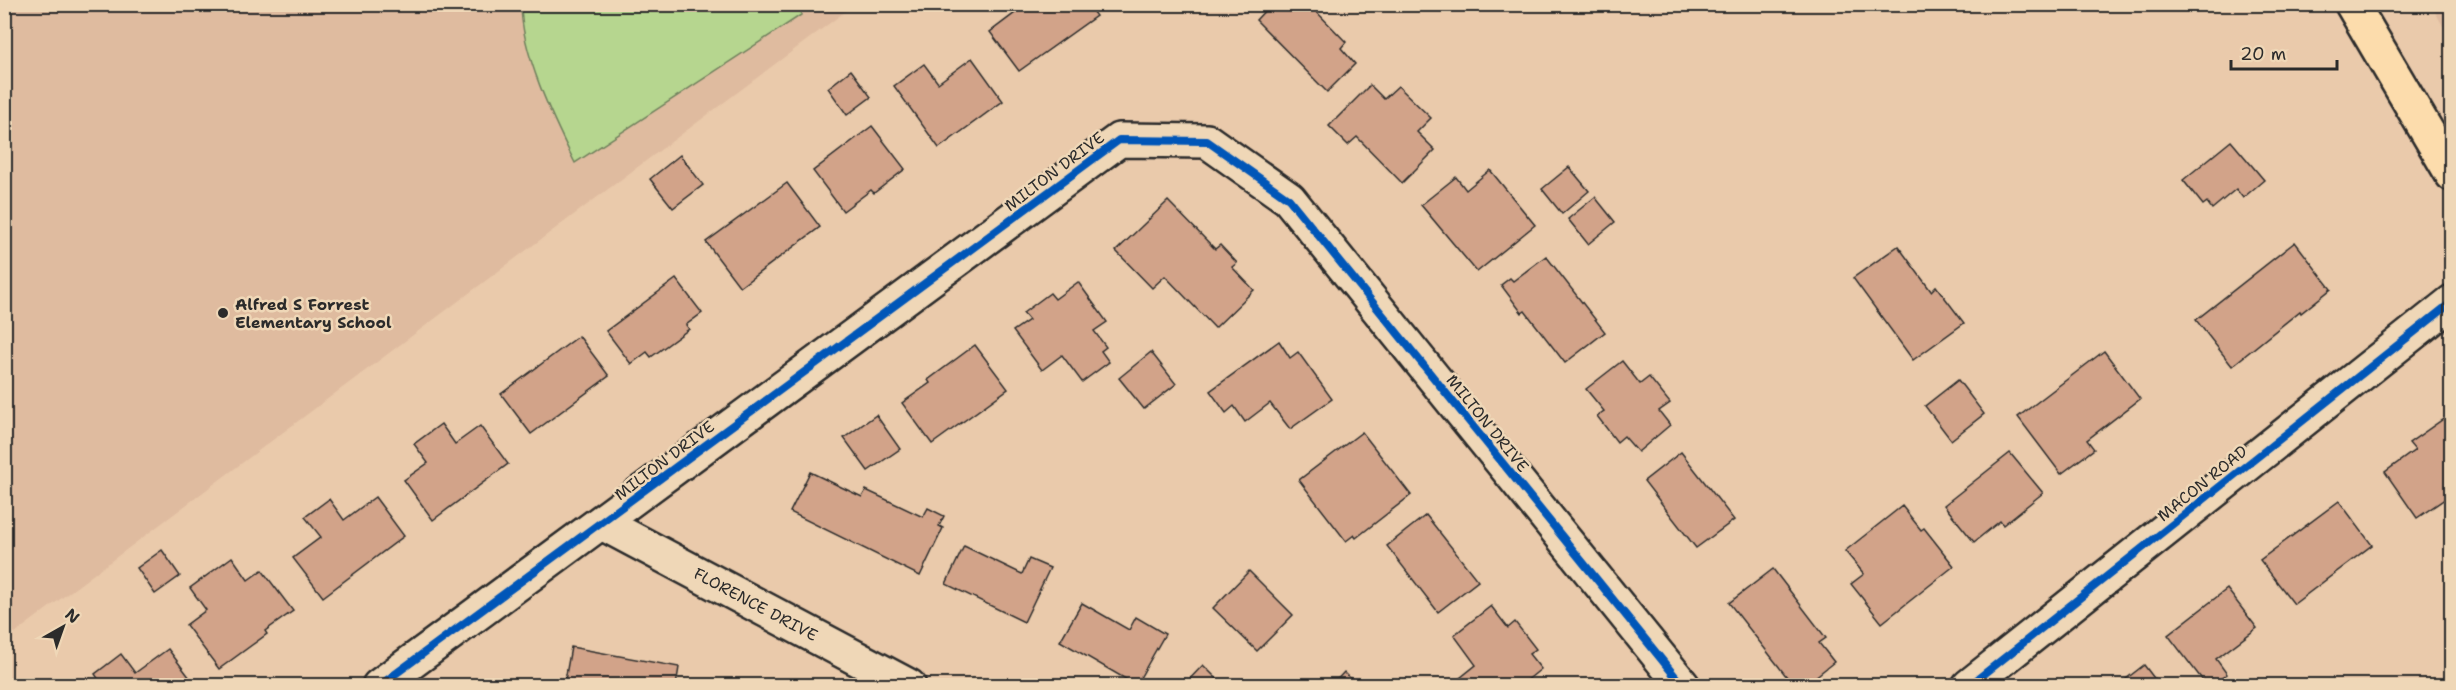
<svg xmlns="http://www.w3.org/2000/svg" width="2456" height="690" viewBox="0 0 2456 690" font-family="'Shantell Sans',sans-serif">
  <style>
    .built { fill: #dfbb9f }
    .green { fill: #b6d68f; stroke: #70805d; stroke-width: 1.5 }
    .building { fill: #d2a389; stroke: #2b2b2b; stroke-width: 1.5 }
    .lines { fill: none; stroke-linecap: round; stroke-linejoin: round }
    .minor-casing { stroke: #2b2b2b; stroke-width: 38 }
    .major-casing { stroke: #2b2b2b; stroke-width: 38 }
    .minor { stroke: #efd7b7; stroke-width: 33 }
    .major { stroke: #fcdcac; stroke-width: 33 }
    .cycleway-casing { stroke: #efd7b7; stroke-width: 11 }
    .cycleway { stroke: #0057b8; stroke-width: 8 }
    .poi-dot { fill: #2b2b2b; stroke: #efd7b7; stroke-width: 2 }
    .labels { text-anchor: middle; stroke-width: 5; stroke-linejoin: round; paint-order: stroke }
    .street-label { font-size: 16px; fill: #2b2b2b; stroke: #efd7b7 }
    .poi-label { font-size: 16px; font-weight: bold; fill: #2b2b2b; stroke: #efd7b7; text-anchor: start }
  </style>
  <rect width="100%" height="100%" fill="#eacaab"/>
  <filter id="ink" filterUnits="userSpaceOnUse"><feTurbulence type="fractalNoise" baseFrequency=".0167" numOctaves="2"/><feDisplacementMap in="SourceGraphic" scale="12" xChannelSelector="R" yChannelSelector="G"/><feConvolveMatrix kernelMatrix="1 2 1 2 8 2 1 2 1" color-interpolation-filters="sRGB"/></filter>
  <g filter="url(#ink)">
    <g class="built">
      <path d="M 4,5 L 854,5 L 15,633 L 4,621 Z"/>
      <path d="M 2431,5 L 2451,5 L 2451,40 Z"/>
    </g>
    <path class="green" d="M 521,4 L 801,4 L 801,15 L 575,163 C 553,119 521,53 521,4 Z"/>
    <g class="building">
      <path d="M 1027,4 L 1087,4 L 1096,16 L 1019,71 L 990,32 Z"/>
      <path d="M 1271,4 L 1309,4 L 1346,42 L 1341,48 L 1355,64 L 1327,92 L 1256,20 Z"/>
      <path d="M 972,58 L 1003,101 L 939,148 L 894,86 L 924,64 L 938,83 Z"/>
      <path d="M 851,70 L 871,97 L 847,115 L 828,88 Z"/>
      <path d="M 1370,85 L 1384,99 L 1398,86 L 1431,118 L 1417,132 L 1435,150 L 1402,183 L 1357,137 L 1348,145 L 1329,126 Z"/>
      <path d="M 872,126 L 905,169 L 874,193 L 871,190 L 843,211 L 813,171 Z"/>
      <path d="M 2231,141 L 2264,180 L 2243,198 L 2236,189 L 2212,209 L 2207,202 L 2203,205 L 2183,180 Z"/>
      <path d="M 680,155 L 703,185 L 673,208 L 650,179 Z"/>
      <path d="M 1569,167 L 1589,191 L 1562,214 L 1542,189 Z"/>
      <path d="M 1490,170 L 1535,225 L 1477,272 L 1421,205 L 1456,177 L 1466,190 Z"/>
      <path d="M 787,183 L 820,227 L 740,287 L 706,242 Z"/>
      <path d="M 1595,197 L 1615,222 L 1588,244 L 1568,219 Z"/>
      <path d="M 1168,201 L 1215,249 L 1220,245 L 1237,263 L 1232,267 L 1254,290 L 1215,328 L 1165,276 L 1152,288 L 1116,251 Z"/>
      <path d="M 2295,242 L 2331,289 L 2301,313 L 2300,311 L 2232,366 L 2196,320 Z"/>
      <path d="M 1898,246 L 1931,291 L 1936,286 L 1964,323 L 1913,360 L 1853,278 Z"/>
      <path d="M 1546,256 L 1605,332 L 1565,363 L 1525,311 L 1522,313 L 1501,285 L 1510,278 L 1513,281 Z"/>
      <path d="M 676,279 L 702,313 L 686,325 L 689,329 L 651,357 L 647,352 L 631,364 L 606,331 Z"/>
      <path d="M 1078,282 L 1107,322 L 1094,331 L 1106,347 L 1101,351 L 1109,362 L 1082,382 L 1062,355 L 1042,370 L 1013,331 L 1029,320 L 1023,313 L 1050,293 L 1055,299 Z"/>
      <path d="M 579,336 L 609,376 L 531,434 L 501,394 Z"/>
      <path d="M 1279,341 L 1290,358 L 1298,352 L 1332,399 L 1290,429 L 1270,403 L 1245,422 L 1234,406 L 1226,413 L 1210,391 Z"/>
      <path d="M 975,345 L 1008,389 L 932,444 L 902,403 L 930,383 L 928,380 Z"/>
      <path d="M 2104,351 L 2140,399 L 2087,440 L 2094,449 L 2061,474 L 2018,417 Z"/>
      <path d="M 1151,352 L 1176,384 L 1144,409 L 1119,378 Z"/>
      <path d="M 1622,361 L 1640,384 L 1649,377 L 1670,403 L 1659,411 L 1670,425 L 1638,452 L 1624,436 L 1617,442 L 1597,416 L 1604,411 L 1586,389 Z"/>
      <path d="M 1958,380 L 1984,414 L 1951,440 L 1925,406 Z"/>
      <path d="M 2452,413 L 2452,494 L 2417,518 L 2385,472 L 2415,450 L 2409,443 Z"/>
      <path d="M 876,415 L 900,449 L 868,471 L 844,438 Z"/>
      <path d="M 441,424 L 455,444 L 480,426 L 508,464 L 433,520 L 404,480 L 428,463 L 414,444 Z"/>
      <path d="M 1362,432 L 1411,495 L 1356,538 L 1354,535 L 1346,541 L 1299,480 Z"/>
      <path d="M 1681,452 L 1734,520 L 1696,548 L 1644,481 Z"/>
      <path d="M 2010,453 L 2043,493 L 2003,525 L 2000,521 L 1974,542 L 1944,505 Z"/>
      <path d="M 810,472 L 862,497 L 866,490 L 923,517 L 928,508 L 944,516 L 939,526 L 943,528 L 920,576 L 790,512 Z"/>
      <path d="M 375,497 L 404,536 L 323,597 L 293,558 L 321,537 L 305,517 L 329,499 L 344,520 Z"/>
      <path d="M 2339,501 L 2372,545 L 2294,604 L 2260,560 Z"/>
      <path d="M 1902,506 L 1921,530 L 1924,528 L 1954,566 L 1882,623 L 1851,584 L 1864,574 L 1845,551 Z"/>
      <path d="M 1426,515 L 1478,581 L 1438,612 L 1387,546 Z"/>
      <path d="M 964,546 L 1022,574 L 1029,559 L 1050,568 L 1024,622 L 946,584 Z"/>
      <path d="M 162,550 L 180,576 L 155,594 L 137,568 Z"/>
      <path d="M 232,557 L 248,580 L 262,570 L 293,611 L 265,631 L 267,634 L 219,669 L 186,625 L 206,610 L 190,588 Z"/>
      <path d="M 1773,569 L 1826,638 L 1819,643 L 1834,662 L 1804,686 L 1794,686 L 1729,603 Z"/>
      <path d="M 1249,571 L 1293,615 L 1257,651 L 1213,608 Z"/>
      <path d="M 2227,589 L 2257,628 L 2216,659 L 2227,674 L 2211,686 L 2207,686 L 2168,635 Z"/>
      <path d="M 1082,603 L 1129,630 L 1136,617 L 1165,634 L 1136,685 L 1060,641 Z"/>
      <path d="M 1491,606 L 1508,628 L 1515,622 L 1536,649 L 1529,654 L 1541,669 L 1520,686 L 1450,686 L 1476,665 L 1454,635 Z"/>
      <path d="M 571,647 L 679,667 L 676,686 L 564,686 Z"/>
      <path d="M 168,649 L 196,686 L 103,686 L 95,674 L 121,654 L 135,673 Z"/>
      <path d="M 1203,665 L 1224,686 L 1183,686 Z"/>
      <path d="M 2144,665 L 2160,686 L 2117,686 Z"/>
      <path d="M 1344,672 L 1358,686 L 1331,686 Z"/>
    </g>
    <g class="lines">
      <defs>
        <g id="minor">
          <path d="M 602,523 L 909,686"/>
          <path d="M 379,686 L 1119,140 L 1207,141 L 1289,199 L 1683,686"/>
          <path d="M 1969,686 L 2452,302"/>
        </g>
        <path id="major" d="M 2352,4 L 2452,174"/>
      </defs>
      <use href="#minor" class="minor-casing"/>
      <use href="#major" class="major-casing"/>
      <use href="#minor" class="minor"/>
      <use href="#major" class="major"/>
      <defs>
        <g id="cycleway">
          <path d="M 379,686 L 1119,140 L 1207,141 L 1289,199 L 1683,686"/>
          <path d="M 1969,686 L 2452,302"/>
        </g>
      </defs>
      <use href="#cycleway" class="cycleway-casing"/>
      <use href="#cycleway" class="cycleway"/>
    </g>
  </g>
  <circle class="poi-dot" cx="223" cy="313" r="6"/>
  <g class="labels">
    <g class="street-label">
      <text transform="translate(1054 171) rotate(-37)" y="6">MILTON DRIVE</text>
      <text transform="translate(1488 423) rotate(51)" y="6">MILTON DRIVE</text>
      <text transform="translate(664 460) rotate(-37)" y="6">MILTON DRIVE</text>
      <text transform="translate(2202 483) rotate(-39)" y="6">MACON ROAD</text>
      <text transform="translate(756 604) rotate(28)" y="6">FLORENCE DRIVE</text>
    </g>
    <g class="poi-label">
      <text x="235" y="310">Alfred S Forrest<tspan x="235" dy="18">Elementary School</tspan></text>
    </g>
  </g>
  <rect width="2456" height="690" fill="none" stroke="#efd7b7" stroke-width="24"/>
  <rect x="12" y="12" width="2432" height="666" fill="none" stroke="#2b2b2b" stroke-width="2" filter="url(#ink)"/>
  <g transform="translate(63 627) rotate(40)" stroke="#efd7b7" stroke-width="4.5" paint-order="stroke">
  <path d="M0-4.5L10 22L0 15L-10 22Z" fill="#2b2b2b"/>
  <text y="-9" font-size="16" font-weight="bold" text-anchor="middle" fill="#2b2b2b">N</text>
  </g>
  <path d="M2231 60v9h106v-9" fill="none" stroke="#2b2b2b" stroke-width="3"/>
  <text x="2240" y="60" font-size="18" fill="#2b2b2b" stroke="#efd7b7" stroke-width="4.5" paint-order="stroke">20 m</text>
</svg>
